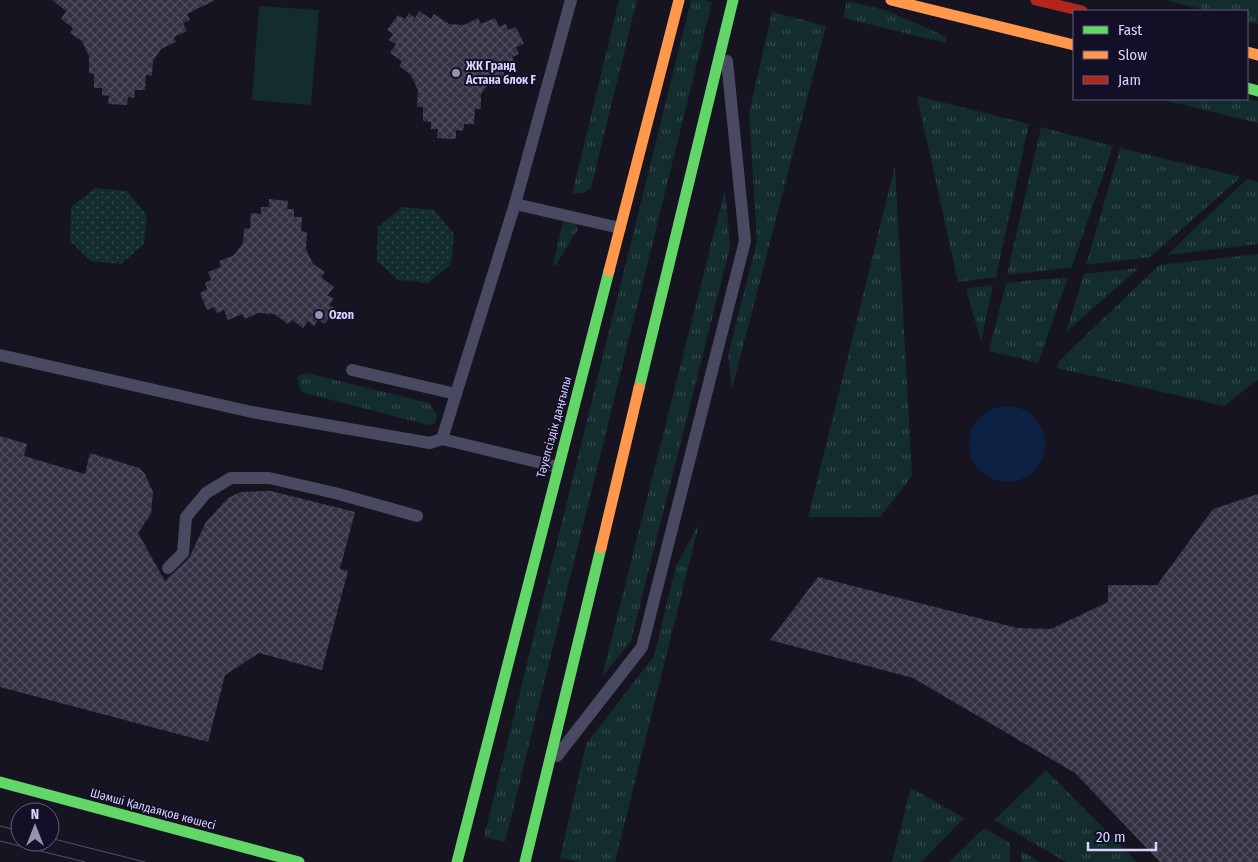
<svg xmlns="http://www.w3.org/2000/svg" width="1258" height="862" viewBox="0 0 1258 862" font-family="'Fira Sans Condensed',sans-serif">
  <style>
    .grass { fill: url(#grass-tufts) }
    .park { fill: url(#park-dots) }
    .pitch { fill: #132c2d }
    .water { fill: #0d2144 }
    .building { fill: url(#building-cross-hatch) }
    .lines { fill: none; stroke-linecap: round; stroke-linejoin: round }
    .lane { stroke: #4a4962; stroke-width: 12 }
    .fast { stroke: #63d668; stroke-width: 11 }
    .slow { stroke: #ff974d; stroke-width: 11 }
    .jam { stroke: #b3261e; stroke-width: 11 }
    .tram { stroke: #43596b; stroke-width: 1 }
    .poi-dot { fill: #9591b1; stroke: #130f26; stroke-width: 2 }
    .labels { text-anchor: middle; stroke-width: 4; stroke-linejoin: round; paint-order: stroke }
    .poi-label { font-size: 12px; font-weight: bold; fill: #d9d4ff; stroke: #130f26; text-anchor: start }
    .street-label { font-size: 12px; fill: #d9d4ff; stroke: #130f26 }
  </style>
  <defs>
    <pattern id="grass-tufts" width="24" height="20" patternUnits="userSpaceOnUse" patternTransform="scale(1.25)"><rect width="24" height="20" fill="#132c2d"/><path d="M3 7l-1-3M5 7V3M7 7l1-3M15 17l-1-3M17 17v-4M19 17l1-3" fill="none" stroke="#354a4c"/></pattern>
    <pattern id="park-dots" width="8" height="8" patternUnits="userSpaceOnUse" patternTransform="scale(1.25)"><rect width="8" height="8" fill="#132c2d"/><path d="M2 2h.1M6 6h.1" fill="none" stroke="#354a4c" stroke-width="1.8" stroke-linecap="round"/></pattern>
    <pattern id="building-cross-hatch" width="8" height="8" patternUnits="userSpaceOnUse" patternTransform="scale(1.25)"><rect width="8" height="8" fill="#343243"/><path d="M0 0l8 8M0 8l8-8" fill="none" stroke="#514f5f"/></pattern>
  </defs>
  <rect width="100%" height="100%" fill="#161421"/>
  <g class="grass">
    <path d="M 619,0 L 637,0 L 591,188 L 583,193 L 572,194 Z"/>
    <path d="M 691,0 L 703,0 L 712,2 L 505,842 L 484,837 Z"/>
    <path d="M 1165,0 L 1258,0 L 1258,24 L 1247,21 L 1247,11 L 1209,11 Z"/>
    <path d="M 847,1 L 888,11 L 947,37 L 946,43 L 843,18 Z"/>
    <path d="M 772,12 L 826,26 L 732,389 L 728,355 L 757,241 L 749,113 Z"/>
    <path d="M 917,96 L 1029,124 L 996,277 L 958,282 Z"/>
    <path d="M 1160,99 L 1247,99 L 1258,101 L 1258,123 Z"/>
    <path d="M 1041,127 L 1113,146 L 1072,267 L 1007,275 Z"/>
    <path d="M 1120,148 L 1241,177 L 1150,257 L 1086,265 Z"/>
    <path d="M 895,166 L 912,476 L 880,517 L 808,517 Z"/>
    <path d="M 1247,179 L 1258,182 L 1258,244 L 1167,255 Z"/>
    <path d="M 725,189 L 730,247 L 631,641 L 602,677 Z"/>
    <path d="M 568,219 L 577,225 L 578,229 L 556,265 L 553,265 L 563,222 Z"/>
    <path d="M 1258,254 L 1258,380 L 1224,406 L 1057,368 L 1059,361 L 1159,265 Z"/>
    <path d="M 1139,268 L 1066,332 L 1084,274 Z"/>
    <path d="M 1068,277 L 1038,363 L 989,351 L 1006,283 Z"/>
    <path d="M 993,285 L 981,342 L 966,289 Z"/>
    <path d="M 307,373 L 429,403 L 437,415 L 435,423 L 429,425 L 304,393 L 300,390 L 298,378 L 300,375 Z"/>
    <path d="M 699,524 L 615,862 L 578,862 L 560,858 L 586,744 L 654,656 L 676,566 Z"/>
    <path d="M 1046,770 L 1137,862 L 1066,862 L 994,820 Z"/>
    <path d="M 911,788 L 964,818 L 921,862 L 892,862 Z"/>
    <path d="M 984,828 L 1010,843 L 1010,862 L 949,862 Z"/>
    <path d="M 1021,851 L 1040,862 L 1021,862 Z"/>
  </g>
  <g class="park">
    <path d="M 95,188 L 127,191 L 147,215 L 144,244 L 121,264 L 91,261 L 70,241 L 71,207 Z"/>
    <path d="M 402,207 L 434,210 L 454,234 L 451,264 L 428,283 L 398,280 L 377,261 L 378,227 Z"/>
  </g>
  <path class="pitch" d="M 259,6 L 319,10 L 311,105 L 252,100 Z"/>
  <circle class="water" cx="1007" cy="444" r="38"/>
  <g class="building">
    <path d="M 52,0 L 215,0 L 187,14 L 190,20 L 183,23 L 187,31 L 174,37 L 176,42 L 161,49 L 153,61 L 152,76 L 146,75 L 145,90 L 135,90 L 134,98 L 128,97 L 127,105 L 108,104 L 109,96 L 102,95 L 102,88 L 94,88 L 94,74 L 89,73 L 89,56 L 82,41 L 70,33 L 73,28 L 61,19 L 66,11 Z"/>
    <path d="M 419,11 L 431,19 L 434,14 L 449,24 L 464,25 L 478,18 L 481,24 L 495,18 L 499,27 L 506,24 L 508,30 L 516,27 L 524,44 L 516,47 L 519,54 L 512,57 L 516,64 L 503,70 L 505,76 L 489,83 L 481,94 L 481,109 L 475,109 L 474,124 L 464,124 L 463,131 L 456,130 L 456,139 L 437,138 L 438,129 L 431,129 L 431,122 L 423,121 L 423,107 L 417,107 L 418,90 L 411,75 L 399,66 L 402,61 L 390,53 L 396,44 L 389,40 L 393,34 L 387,30 L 398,15 L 405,19 L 409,13 L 415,18 Z"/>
    <path d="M 269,199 L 288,201 L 287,209 L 294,209 L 294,217 L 302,217 L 301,231 L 307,232 L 306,249 L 313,264 L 325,272 L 321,277 L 334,287 L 328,295 L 334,299 L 329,305 L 336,309 L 325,324 L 318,320 L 314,326 L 308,321 L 303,328 L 292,320 L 288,324 L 274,314 L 258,313 L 245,319 L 242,314 L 228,320 L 224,310 L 217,313 L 214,307 L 207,310 L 200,293 L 207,289 L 205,283 L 211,280 L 208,272 L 221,267 L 219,261 L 234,255 L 243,243 L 244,228 L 250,229 L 251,213 L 261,214 L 261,207 L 269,207 Z"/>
    <path d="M 0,436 L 27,444 L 24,456 L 85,474 L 90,453 L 139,468 L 145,474 L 153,492 L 151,514 L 138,533 L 165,581 L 189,558 L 206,522 L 228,498 L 240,492 L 271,491 L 355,512 L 340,569 L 348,571 L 322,670 L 259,653 L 225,675 L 208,742 L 0,687 Z"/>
    <path d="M 1258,494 L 1258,862 L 1160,862 L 1075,773 L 913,678 L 770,640 L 818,577 L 1017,628 L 1051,629 L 1108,602 L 1108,585 L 1157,585 L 1213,509 Z"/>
  </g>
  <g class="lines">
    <g class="lane">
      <path d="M 515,204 L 620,228"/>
      <path d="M 0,355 L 252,412 L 430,443 L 442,439"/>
      <path d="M 352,370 L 456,394"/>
      <path d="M 558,467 L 442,439 L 515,204 L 571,0"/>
      <path d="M 168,568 L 183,553 L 186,517 L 206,493 L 231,478 L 269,478 L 335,493 L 417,516"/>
      <path d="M 557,756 L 642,647 L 745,241 L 727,61"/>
    </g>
    <g class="fast">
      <path d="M 1247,88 L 1258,91"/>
      <path d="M 639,388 L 733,0"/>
      <path d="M 0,782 L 299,862"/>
      <path d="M 457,862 L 609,271"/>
      <path d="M 525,862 L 601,548"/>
    </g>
    <g class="slow">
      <path d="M 891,0 L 1074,45"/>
      <path d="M 1247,52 L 1258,55"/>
      <path d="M 609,271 L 679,0"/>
      <path d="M 601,548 L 639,388"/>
    </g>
    <path class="jam" d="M 1036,0 L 1082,11"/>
    <g class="tram">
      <path d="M 0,826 L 20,831"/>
      <path d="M 50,838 L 145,862"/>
      <path d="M 0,841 L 85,862"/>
    </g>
  </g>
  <g class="poi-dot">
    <circle cx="456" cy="73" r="5"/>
    <circle cx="319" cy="315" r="5"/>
  </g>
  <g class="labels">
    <g class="poi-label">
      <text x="466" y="70">ЖК Гранд<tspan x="466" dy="14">Астана блок F</tspan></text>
      <text x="329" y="319">Ozon</text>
    </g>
    <g class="street-label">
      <text transform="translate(554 427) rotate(-75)" y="4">Тәуелсіздік даңғылы</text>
      <text transform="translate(153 809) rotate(15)" y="4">Шәмші Қалдаяқов көшесі</text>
    </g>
  </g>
  <rect x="1073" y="10" width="175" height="90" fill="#130f26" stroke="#625e7d"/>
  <rect x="1083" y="26" width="25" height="8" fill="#63d668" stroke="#625e7d"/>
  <text x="1118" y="35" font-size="15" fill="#d9d4ff">Fast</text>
  <rect x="1083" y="51" width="25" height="8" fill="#ff974d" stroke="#625e7d"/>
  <text x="1118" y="60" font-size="15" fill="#d9d4ff">Slow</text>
  <rect x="1083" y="76" width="25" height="8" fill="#b3261e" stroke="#625e7d"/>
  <text x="1118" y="85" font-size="15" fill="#d9d4ff">Jam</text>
  <g transform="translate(35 827)"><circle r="24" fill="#130f26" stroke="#625e7d"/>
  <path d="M0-4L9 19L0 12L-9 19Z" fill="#9591b1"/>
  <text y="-8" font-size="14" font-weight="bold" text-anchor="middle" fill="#d9d4ff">N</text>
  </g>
  <path d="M1088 842v8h68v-8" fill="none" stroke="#d9d4ff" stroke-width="2.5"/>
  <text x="1096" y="842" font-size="15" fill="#d9d4ff" stroke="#130f26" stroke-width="4" paint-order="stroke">20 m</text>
</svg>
